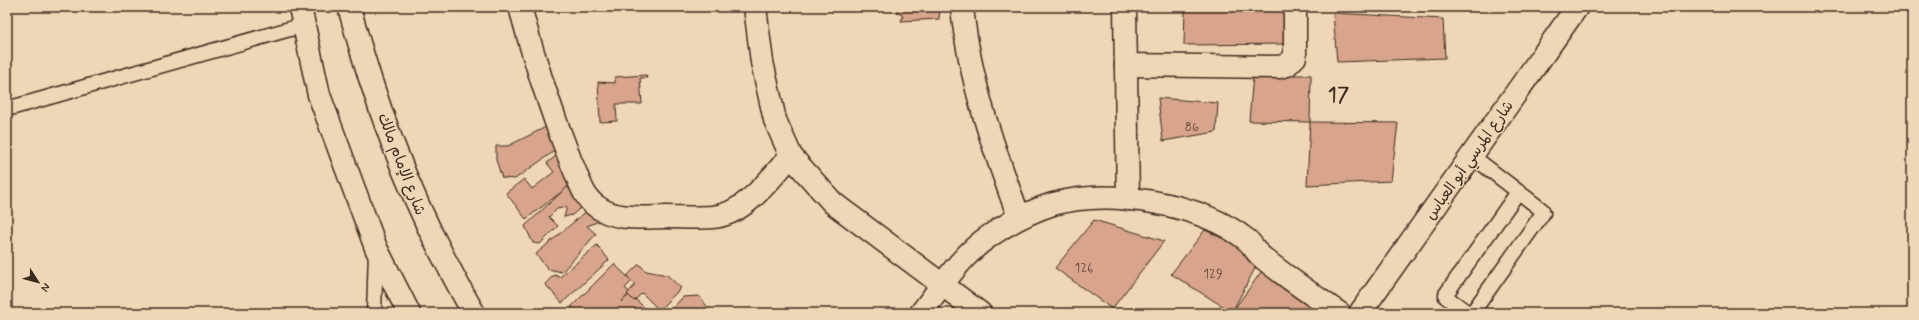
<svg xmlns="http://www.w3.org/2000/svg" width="1919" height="320" viewBox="0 0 1919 320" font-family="Mynerve,'Playpen Sans Arabic',sans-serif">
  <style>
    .building { fill: #d8a58c; stroke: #3b2a1e }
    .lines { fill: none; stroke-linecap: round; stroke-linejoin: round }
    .lane-casing { stroke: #3b2a1e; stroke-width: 17 }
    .street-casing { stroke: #3b2a1e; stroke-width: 25 }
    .secondary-casing { stroke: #3b2a1e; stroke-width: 25 }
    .lane { stroke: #efd6b6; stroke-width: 14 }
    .street { stroke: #efd6b6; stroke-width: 22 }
    .secondary { stroke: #efd6b6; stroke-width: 22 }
    .labels { text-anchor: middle; stroke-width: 3; stroke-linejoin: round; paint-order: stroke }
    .number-label { font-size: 13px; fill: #62493a }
    .street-label { font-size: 15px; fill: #3b2a1e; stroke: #efd6b6 }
    .district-label { font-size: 19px; font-weight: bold; letter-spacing: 1px; fill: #3b2a1e; stroke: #efd6b6 }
  </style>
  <rect width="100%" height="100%" fill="#efd6b6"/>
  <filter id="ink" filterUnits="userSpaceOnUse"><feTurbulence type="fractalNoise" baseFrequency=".025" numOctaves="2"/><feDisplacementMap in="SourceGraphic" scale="8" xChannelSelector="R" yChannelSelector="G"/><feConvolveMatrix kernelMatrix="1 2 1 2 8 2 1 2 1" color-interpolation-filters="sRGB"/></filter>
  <g filter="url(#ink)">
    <g class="building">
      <path d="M 897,7 L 940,7 L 939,19 L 901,21 L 903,16 L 897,12 Z"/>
      <path d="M 1185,7 L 1292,7 L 1285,44 L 1184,45 Z"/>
      <path d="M 1333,13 L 1443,19 L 1445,58 L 1337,62 Z"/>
      <path d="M 646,75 L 647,78 L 640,78 L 642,104 L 616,104 L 617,121 L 600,122 L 598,82 L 615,83 L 615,77 Z"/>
      <path d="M 1253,75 L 1311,75 L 1310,122 L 1249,121 Z"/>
      <path d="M 1158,98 L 1218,103 L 1216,132 L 1163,141 Z"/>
      <path d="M 555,117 L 560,147 L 515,179 L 502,178 L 496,160 L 496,146 L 508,146 L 544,128 Z"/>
      <path d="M 1310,122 L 1398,123 L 1391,181 L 1307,185 Z"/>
      <path d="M 561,152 L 581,177 L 526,219 L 506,193 L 524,179 L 532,189 L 554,172 L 547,163 Z"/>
      <path d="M 567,187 L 579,195 L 584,205 L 572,215 L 564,217 L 567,207 L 557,209 L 549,217 L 558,226 L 540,244 L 533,243 L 525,226 Z"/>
      <path d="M 589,209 L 602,220 L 587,226 L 596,234 L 562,272 L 548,269 L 536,254 Z"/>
      <path d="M 1094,220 L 1164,241 L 1112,309 L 1055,268 Z"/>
      <path d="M 1205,230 L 1261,257 L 1232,312 L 1171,274 Z"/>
      <path d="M 597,245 L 609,260 L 562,303 L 545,284 L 554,275 L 560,277 Z"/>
      <path d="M 614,264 L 632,281 L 625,288 L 630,293 L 621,302 L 630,294 L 650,313 L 578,313 L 571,307 Z"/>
      <path d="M 639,264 L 646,271 L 667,275 L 681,288 L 659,310 L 642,293 L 634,301 L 627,294 L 635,285 L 627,276 Z"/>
      <path d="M 1267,264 L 1338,313 L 1232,312 Z"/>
      <path d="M 699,296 L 712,313 L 668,313 L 683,297 Z"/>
    </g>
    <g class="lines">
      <defs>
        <g id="lane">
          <path d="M 7,109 L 304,25"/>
          <path d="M 1472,156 L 1542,210 L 1543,213 L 1472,313"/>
          <path d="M 374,313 L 376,252"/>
          <path d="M 1468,313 L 1446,297 L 1446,294 L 1518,192"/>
        </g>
        <g id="street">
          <path d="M 520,7 C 534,60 551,111 571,162 C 578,176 582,196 596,206 C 615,221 644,217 666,217 C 681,217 697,218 712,217 C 745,215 770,178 791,156"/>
          <path d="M 755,7 L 762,62 L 775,120 L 791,156 L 833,203 L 980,313"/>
          <path d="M 962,7 C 969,79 994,150 1019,217"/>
          <path d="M 1125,7 L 1128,199"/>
          <path d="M 1126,65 L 1279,67 L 1287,65 L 1295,57 L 1295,7"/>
          <path d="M 921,313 C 942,286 962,254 991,235 C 1010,222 1031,211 1053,204 C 1110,188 1200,203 1247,240 C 1253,245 1256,253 1263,258 C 1287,278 1313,295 1339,313"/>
          <path d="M 1360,313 L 1577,7"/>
        </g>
        <g id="secondary">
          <path d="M 300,7 L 319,95 L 376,248 L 409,313"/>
          <path d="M 349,7 C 373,96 403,181 446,262 C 455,279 464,297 474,313"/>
        </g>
      </defs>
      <use href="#lane" class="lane-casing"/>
      <use href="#street" class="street-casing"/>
      <use href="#secondary" class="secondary-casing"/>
      <use href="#lane" class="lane"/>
      <use href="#street" class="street"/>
      <use href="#secondary" class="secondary"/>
    </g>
  </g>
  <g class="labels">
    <g class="number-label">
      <text x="1192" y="131">86</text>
      <text x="1084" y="272">126</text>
      <text x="1213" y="278">129</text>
    </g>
    <g class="street-label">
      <text transform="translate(1469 160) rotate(-55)" y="5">شارع المرسي أبو العباس</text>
      <text transform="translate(402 164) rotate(69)" y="5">شارع الإمام مالك</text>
    </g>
    <g class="district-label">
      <text x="1339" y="101">17</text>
    </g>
  </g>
  <rect width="1919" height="320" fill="none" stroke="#efd6b6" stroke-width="24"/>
  <rect x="12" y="12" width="1895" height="296" fill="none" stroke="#3b2a1e" stroke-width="1.5" filter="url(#ink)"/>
  <g transform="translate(38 282) rotate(126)" stroke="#efd6b6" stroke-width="3" paint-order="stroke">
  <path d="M0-3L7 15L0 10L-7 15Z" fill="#3b2a1e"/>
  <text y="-6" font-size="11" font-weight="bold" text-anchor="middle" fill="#3b2a1e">N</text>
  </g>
</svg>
